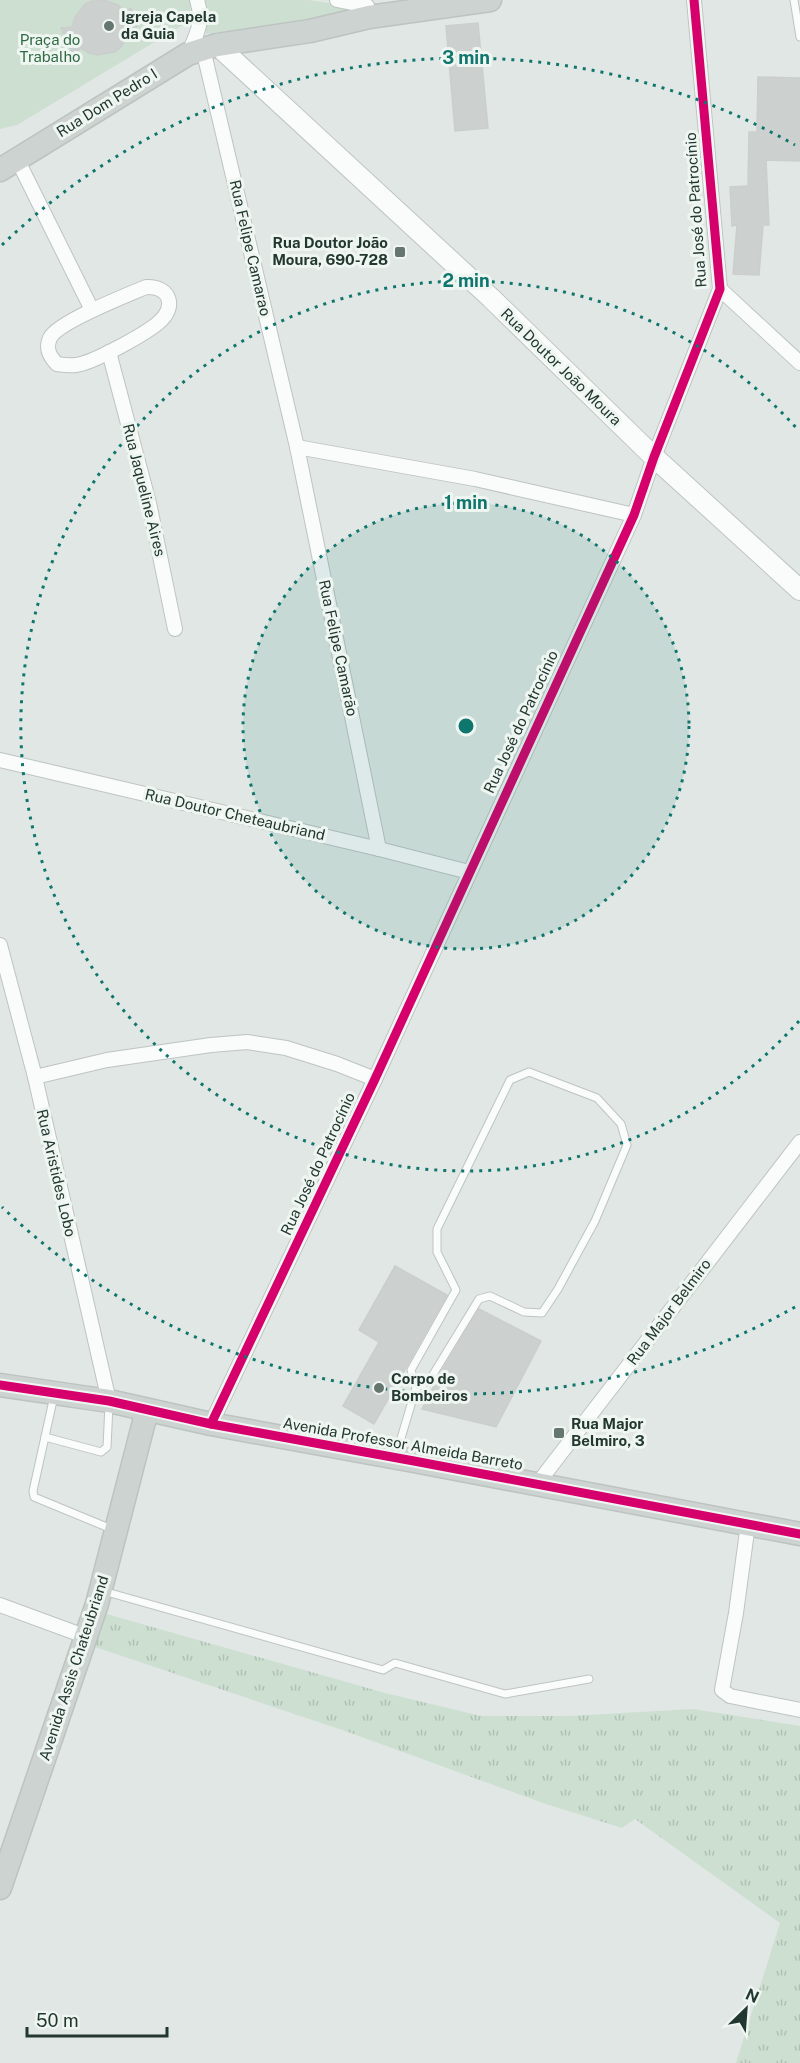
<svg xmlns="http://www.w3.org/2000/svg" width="800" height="2063" viewBox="0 0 800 2063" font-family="'Public Sans',sans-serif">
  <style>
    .grass { fill: url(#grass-tufts) }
    .park { fill: #ccdfd1 }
    .building { fill: #ccd0ce; stroke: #cacfcd; stroke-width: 1.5 }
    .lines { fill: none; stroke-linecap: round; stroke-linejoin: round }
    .service-casing { stroke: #bec4c1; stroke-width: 9 }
    .minor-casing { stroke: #bec4c1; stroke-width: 16 }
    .secondary-casing { stroke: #bec4c1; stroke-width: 22 }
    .primary-casing { stroke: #bcc3c0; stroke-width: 25 }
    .service { stroke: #fafbfb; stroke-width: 7 }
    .minor { stroke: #fafbfb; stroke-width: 14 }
    .secondary { stroke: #fafbfb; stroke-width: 20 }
    .primary { stroke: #cdd3d1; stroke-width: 22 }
    .cycleway-casing { stroke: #eff6f2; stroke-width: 13 }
    .cycleway { stroke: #d6006c; stroke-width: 9 }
    .ring { fill: none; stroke: #0f766e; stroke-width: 3; stroke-dasharray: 3 6 }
    .poi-dot { fill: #65756f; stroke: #eff6f2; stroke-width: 2 }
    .labels { text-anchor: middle; stroke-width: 6; stroke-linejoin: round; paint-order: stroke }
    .poi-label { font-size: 15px; font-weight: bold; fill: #223730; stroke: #eff6f2; text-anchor: start }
    .park-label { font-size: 15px; fill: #316945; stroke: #eff6f2 }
    .street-label { font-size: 15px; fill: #223730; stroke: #eff6f2 }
    .centre { fill: #0f766e; stroke: #eff6f2; stroke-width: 3 }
    .ring-label { font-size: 18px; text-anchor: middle; font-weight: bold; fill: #0f766e; stroke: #eff6f2; stroke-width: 6; stroke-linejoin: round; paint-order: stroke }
  </style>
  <defs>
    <pattern id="grass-tufts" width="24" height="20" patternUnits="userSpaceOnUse" patternTransform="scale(1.5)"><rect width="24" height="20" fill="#ccdfd1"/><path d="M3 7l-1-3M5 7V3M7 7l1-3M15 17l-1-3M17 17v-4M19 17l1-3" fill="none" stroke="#afc0b4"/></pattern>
  </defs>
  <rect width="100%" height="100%" fill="#e1e7e4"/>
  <path class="grass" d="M 103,1613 L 385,1693 L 481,1716 L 569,1716 L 693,1709 L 800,1726 L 800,2063 L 736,2063 L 780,1923 L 635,1819 L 622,1828 L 543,1803 L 348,1732 L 95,1647 Z"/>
  <g class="park">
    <path d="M 0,0 L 190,0 L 191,20 L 17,125 L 0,129 Z"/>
    <path d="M 204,0 L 309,0 L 347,6 L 352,15 L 206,34 Z"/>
  </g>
  <g class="building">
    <path d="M 104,0 L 118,5 L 124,12 L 131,8 L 137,27 L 127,31 L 122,46 L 115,52 L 97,55 L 89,53 L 81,48 L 73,54 L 61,28 L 72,27 L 75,17 L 85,4 L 92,1 Z"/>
    <path d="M 478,23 L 488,128 L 455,131 L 446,26 Z"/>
    <path d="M 758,77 L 800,78 L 800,161 L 766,160 L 769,225 L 763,225 L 759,275 L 733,274 L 737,225 L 732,226 L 730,187 L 748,186 L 749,132 L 757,132 Z"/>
    <path d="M 395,1266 L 447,1295 L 374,1424 L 343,1406 L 379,1342 L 359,1330 Z"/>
    <path d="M 479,1309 L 541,1341 L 496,1427 L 422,1409 L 442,1370 Z"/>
  </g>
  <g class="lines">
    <defs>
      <g id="service">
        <path d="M 794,0 L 800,37"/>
        <path d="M 54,1396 L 33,1491 L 34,1497 L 114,1530"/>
        <path d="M 45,1437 L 101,1452 L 107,1447 L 109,1405"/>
        <path d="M 396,1455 L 416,1388 L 411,1370 L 456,1290 L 437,1252 L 437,1229 L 510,1080 L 529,1072 L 597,1098 L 621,1124 L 627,1145 L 595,1221 L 558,1289 L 542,1313 L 524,1312 L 490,1296 L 479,1299 L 429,1381 L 416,1388"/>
        <path d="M 103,1591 L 383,1670 L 395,1663 L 505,1694 L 589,1679"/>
      </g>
      <g id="minor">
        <path d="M 337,0 L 367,6"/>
        <path d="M 203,49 L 297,447 L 379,849"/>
        <path d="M 188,54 C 197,34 204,22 197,0"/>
        <path d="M 17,159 L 92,310"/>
        <path d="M 146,287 C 171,286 177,308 158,323 C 145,334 93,363 76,365 C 69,366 63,365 57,364 C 50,357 45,349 50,338 C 58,322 127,295 146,287 Z"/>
        <path d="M 720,289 L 800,363"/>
        <path d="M 109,352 L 149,503 L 175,629"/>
        <path d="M 297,447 L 475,479 L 634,515"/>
        <path d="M 0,760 L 379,849 L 469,872"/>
        <path d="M 0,945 L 35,1077 L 109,1401"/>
        <path d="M 35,1077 L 107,1060 L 211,1045 L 247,1042 L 286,1048 L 337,1064 L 375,1079"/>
        <path d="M 211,1424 L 375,1079 L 634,515 L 654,457 L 720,289 L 694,0"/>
        <path d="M 538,1483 L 800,1142"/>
        <path d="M 748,1524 L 736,1613 L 722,1690 L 730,1696 L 800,1710"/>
        <path d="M 0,1605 L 87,1637"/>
      </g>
      <path id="secondary" d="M 217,45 L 491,298 L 654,457 L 800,590"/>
      <g id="primary">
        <path d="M 0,170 L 188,54 L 217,45 L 310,31 L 369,17 L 490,0"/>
        <path d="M 0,1385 L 109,1401 L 211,1424 L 414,1461 L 800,1534"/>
        <path d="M 0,1888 L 97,1604 L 147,1410"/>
      </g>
    </defs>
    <use href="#service" class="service-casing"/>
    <use href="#minor" class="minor-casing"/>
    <use href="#secondary" class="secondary-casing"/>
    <use href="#primary" class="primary-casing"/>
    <use href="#service" class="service"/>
    <use href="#minor" class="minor"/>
    <use href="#secondary" class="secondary"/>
    <use href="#primary" class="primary"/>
    <defs>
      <g id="cycleway">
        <path d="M 0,1385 L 109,1401 L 211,1424 L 414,1461 L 800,1534"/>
        <path d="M 211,1424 L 375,1079 L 634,515 L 654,457 L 720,289 L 694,0"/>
      </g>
    </defs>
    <use href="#cycleway" class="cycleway-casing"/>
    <use href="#cycleway" class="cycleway"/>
  </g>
  <circle cx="466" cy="726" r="223" fill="#0f766e" fill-opacity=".12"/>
  <g class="ring">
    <circle cx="466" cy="726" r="223"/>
    <path d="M799 1021A445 445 0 1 1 799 431"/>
    <path d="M795 1307A668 668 0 0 1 2 1207M2 245A668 668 0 0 1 795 145"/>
  </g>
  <g class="poi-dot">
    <circle cx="109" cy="26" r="6"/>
    <rect x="394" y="246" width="12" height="12" rx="3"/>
    <circle cx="379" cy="1388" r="6"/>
    <rect x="553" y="1427" width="12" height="12" rx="3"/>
  </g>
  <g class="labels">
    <g class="poi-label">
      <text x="121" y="22">Igreja Capela<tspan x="121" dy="17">da Guia</tspan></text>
      <text x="388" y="248" text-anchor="end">Rua Doutor João<tspan x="388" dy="17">Moura, 690-728</tspan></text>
      <text x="391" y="1384">Corpo de<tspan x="391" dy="17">Bombeiros</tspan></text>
      <text x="571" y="1429">Rua Major<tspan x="571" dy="17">Belmiro, 3</tspan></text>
    </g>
    <g class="park-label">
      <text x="50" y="45">Praça do<tspan x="50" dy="17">Trabalho</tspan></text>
    </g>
    <g class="street-label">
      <text transform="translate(107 103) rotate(-32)" y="5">Rua Dom Pedro I</text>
      <text transform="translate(696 210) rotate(-94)" y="5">Rua José do Patrocínio</text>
      <text transform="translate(250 248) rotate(77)" y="5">Rua Felipe Camarao</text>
      <text transform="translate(561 367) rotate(44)" y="5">Rua Doutor João Moura</text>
      <text transform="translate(144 490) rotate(76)" y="5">Rua Jaqueline Aires</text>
      <text transform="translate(338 648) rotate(78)" y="5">Rua Felipe Camarão</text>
      <text transform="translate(521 722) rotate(-65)" y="5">Rua José do Patrocínio</text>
      <text transform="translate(235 815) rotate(13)" y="5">Rua Doutor Cheteaubriand</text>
      <text transform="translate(318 1164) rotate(-65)" y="5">Rua José do Patrocínio</text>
      <text transform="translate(56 1173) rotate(77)" y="5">Rua Aristides Lobo</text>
      <text transform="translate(669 1312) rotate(-53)" y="5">Rua Major Belmiro</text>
      <text transform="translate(403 1444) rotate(10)" y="5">Avenida Professor Almeida Barreto</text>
      <text transform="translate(74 1668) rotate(-72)" y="5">Avenida Assis Chateubriand</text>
    </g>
  </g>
  <circle cx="466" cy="726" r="9" class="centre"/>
  <g class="ring-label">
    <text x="466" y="64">3 min</text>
    <text x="466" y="287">2 min</text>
    <text x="466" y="509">1 min</text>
  </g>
  <g transform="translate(746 2009) rotate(25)" stroke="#eff6f2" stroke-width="4.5" paint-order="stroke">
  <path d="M0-4.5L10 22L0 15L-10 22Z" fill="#223730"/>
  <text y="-9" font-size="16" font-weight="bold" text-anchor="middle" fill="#223730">N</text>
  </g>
  <path d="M27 2027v9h140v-9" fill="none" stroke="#223730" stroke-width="3"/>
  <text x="36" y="2027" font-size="18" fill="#223730" stroke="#eff6f2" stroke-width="4.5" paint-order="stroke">50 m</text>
</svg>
